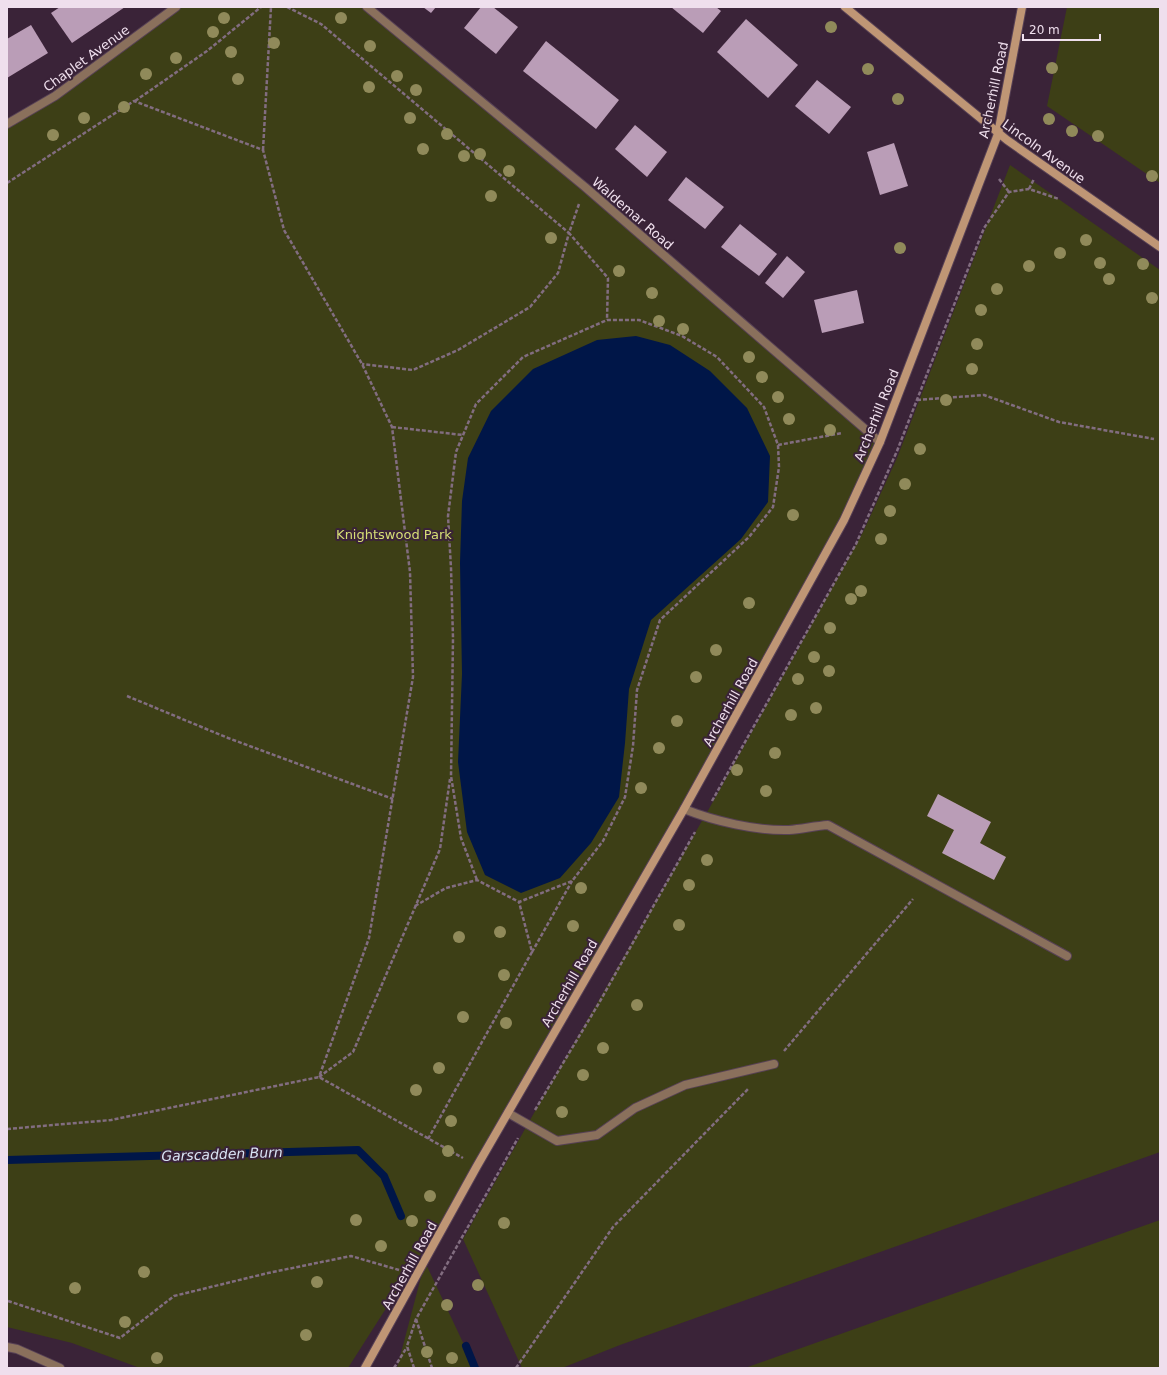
<svg xmlns="http://www.w3.org/2000/svg" width="1167" height="1375" viewBox="0 0 1167 1375" font-family="'DejaVu Sans',sans-serif">
  <style>
    .green { fill: #3d3f16 }
    .water { fill: #001648 }
    .lines { fill: none; stroke-linecap: round; stroke-linejoin: round }
    .stream { stroke: #001648; stroke-width: 8 }
    .building { fill: #ba9db7 }
    .lane-casing { stroke: #574155; stroke-width: 10 }
    .street-casing { stroke: #574155; stroke-width: 10 }
    .secondary-casing { stroke: #574155; stroke-width: 10 }
    .path { stroke: #826d80; stroke-width: 2.5; stroke-dasharray: 4 2; stroke-linecap: butt }
    .lane { stroke: #8a705c; stroke-width: 8 }
    .street { stroke: #8a705c; stroke-width: 8 }
    .secondary { stroke: #bf9675; stroke-width: 8 }
    .tree { fill: #908a5a }
    .labels { text-anchor: middle; stroke-width: 4; stroke-linejoin: round; paint-order: stroke }
    .street-label { font-size: 13px; fill: #efdfed; stroke: #3a2338 }
    .park-label { font-size: 13px; fill: #d6de75; stroke: #3a2338 }
    .water-label { font-size: 14px; font-style: italic; fill: #d9e3f4; stroke: #3a2338 }
  </style>
  <rect width="100%" height="100%" fill="#3a2338"/>
  <g class="green">
    <path d="M 176,7 L 367,7 L 880,442 L 844,520 L 477,1166 L 348,1368 L 140,1368 L 72,1343 L 7,1327 L 7,124 L 55,96 Z"/>
    <path d="M 1067,7 L 1160,7 L 1160,183 L 1047,106 Z"/>
    <path d="M 1010,165 L 1160,270 L 1160,1152 L 620,1345 L 562,1368 L 522,1368 L 463,1239 L 543,1097 L 710,807 L 863,532 L 897,458 Z"/>
    <path d="M 1160,1220 L 1160,1368 L 745,1368 Z"/>
    <path d="M 425,1262 L 475,1368 L 397,1368 Z"/>
  </g>
  <path class="water" d="M 636,336 L 670,345 L 710,371 L 747,408 L 770,456 L 768,502 L 741,539 L 651,620 L 629,689 L 625,743 L 619,797 L 591,843 L 560,878 L 521,893 L 485,875 L 467,832 L 458,762 L 462,674 L 460,563 L 462,501 L 468,458 L 491,411 L 533,369 L 597,340 Z"/>
  <g class="lines">
    <g class="stream">
      <path d="M 7,1160 L 358,1150 L 384,1176 L 401,1216"/>
      <path d="M 466,1346 L 475,1368"/>
    </g>
  </g>
  <g class="building">
    <path d="M 60,7 L 125,7 L 72,43 L 51,13 Z"/>
    <path d="M 423,7 L 436,7 L 431,13 Z"/>
    <path d="M 481,7 L 493,7 L 518,27 L 496,54 L 464,28 Z"/>
    <path d="M 671,7 L 716,7 L 721,11 L 703,33 Z"/>
    <path d="M 746,19 L 798,65 L 768,98 L 717,52 Z"/>
    <path d="M 31,25 L 48,53 L 7,78 L 7,39 Z"/>
    <path d="M 546,41 L 619,100 L 596,129 L 523,71 Z"/>
    <path d="M 817,80 L 851,107 L 829,134 L 795,106 Z"/>
    <path d="M 635,125 L 667,152 L 647,177 L 615,149 Z"/>
    <path d="M 894,143 L 908,186 L 880,195 L 867,152 Z"/>
    <path d="M 686,177 L 724,207 L 705,229 L 668,200 Z"/>
    <path d="M 740,224 L 777,254 L 759,276 L 721,247 Z"/>
    <path d="M 787,256 L 805,272 L 783,298 L 765,283 Z"/>
    <path d="M 857,290 L 864,323 L 822,333 L 814,300 Z"/>
    <path d="M 938,794 L 991,822 L 980,843 L 1006,857 L 994,880 L 942,853 L 954,830 L 927,816 Z"/>
  </g>
  <g class="lines">
    <defs>
      <g id="lane">
        <path d="M 684,809 C 714,821 756,831 789,830 C 802,829 815,826 828,825 L 1067,956"/>
        <path d="M 508,1113 L 557,1141 L 597,1135 L 635,1108 L 685,1085 L 774,1064"/>
      </g>
      <g id="street">
        <path d="M 367,7 L 585,187 L 880,442"/>
        <path d="M 7,124 L 55,96 L 176,7"/>
        <path d="M 7,1347 L 17,1349 L 60,1368"/>
      </g>
      <g id="secondary">
        <path d="M 845,7 L 1007,140 L 1160,247"/>
        <path d="M 365,1368 L 477,1166 L 684,809 L 844,520 L 880,442 L 998,134 L 1022,7"/>
      </g>
    </defs>
    <use href="#lane" class="lane-casing"/>
    <use href="#street" class="street-casing"/>
    <use href="#secondary" class="secondary-casing"/>
    <g class="path">
      <path d="M 287,7 L 321,24 L 569,233 L 558,273 L 530,307 L 458,350 L 413,370 L 362,364"/>
      <path d="M 135,101 L 207,51 L 261,7"/>
      <path d="M 263,150 L 271,7"/>
      <path d="M 999,179 L 1009,192"/>
      <path d="M 7,183 L 134,101 L 263,150 L 284,230 L 362,364 L 392,427 L 410,572 L 413,677 L 369,938 L 319,1077"/>
      <path d="M 1029,189 L 1034,179"/>
      <path d="M 579,204 L 569,233 L 608,278 L 607,320"/>
      <path d="M 917,400 L 984,395 L 1059,422 L 1154,439"/>
      <path d="M 392,427 L 463,435"/>
      <path d="M 778,445 L 842,433"/>
      <path d="M 127,696 L 228,738 L 393,799"/>
      <path d="M 712,801 L 856,544 L 897,451 L 984,228 L 1009,192 L 1029,189 L 1059,199"/>
      <path d="M 415,906 L 446,888 L 477,880 L 519,902 L 572,881 L 603,841 L 625,797 L 633,746 L 637,690 L 660,620 L 749,537 L 773,507 L 779,467 L 778,445 L 764,407 L 717,357 L 682,336 L 639,320 L 607,320 L 523,357 L 476,404 L 456,452 L 448,516 L 451,568 L 453,638 L 451,776 L 461,838 L 477,880"/>
      <path d="M 532,952 L 572,881"/>
      <path d="M 784,1051 L 913,899"/>
      <path d="M 319,1077 L 353,1052 L 440,849 L 450,779"/>
      <path d="M 535,1110 L 599,1003 L 695,832"/>
      <path d="M 7,1129 L 111,1120 L 319,1077 L 463,1158"/>
      <path d="M 428,1139 L 532,952 L 519,902"/>
      <path d="M 8,1301 L 120,1338 L 174,1296 L 268,1273 L 351,1256 L 399,1270"/>
      <path d="M 416,1319 L 432,1368"/>
      <path d="M 394,1368 L 407,1347"/>
      <path d="M 414,1368 L 407,1346 L 416,1319 L 518,1138"/>
      <path d="M 516,1368 L 613,1227 L 749,1088"/>
    </g>
    <use href="#lane" class="lane"/>
    <use href="#street" class="street"/>
    <use href="#secondary" class="secondary"/>
  </g>
  <g class="tree">
    <circle cx="224" cy="18" r="6"/>
    <circle cx="341" cy="18" r="6"/>
    <circle cx="831" cy="27" r="6"/>
    <circle cx="213" cy="32" r="6"/>
    <circle cx="274" cy="43" r="6"/>
    <circle cx="370" cy="46" r="6"/>
    <circle cx="231" cy="52" r="6"/>
    <circle cx="176" cy="58" r="6"/>
    <circle cx="1052" cy="68" r="6"/>
    <circle cx="868" cy="69" r="6"/>
    <circle cx="146" cy="74" r="6"/>
    <circle cx="397" cy="76" r="6"/>
    <circle cx="238" cy="79" r="6"/>
    <circle cx="369" cy="87" r="6"/>
    <circle cx="416" cy="90" r="6"/>
    <circle cx="898" cy="99" r="6"/>
    <circle cx="124" cy="107" r="6"/>
    <circle cx="84" cy="118" r="6"/>
    <circle cx="410" cy="118" r="6"/>
    <circle cx="1049" cy="119" r="6"/>
    <circle cx="1072" cy="131" r="6"/>
    <circle cx="447" cy="134" r="6"/>
    <circle cx="53" cy="135" r="6"/>
    <circle cx="1098" cy="136" r="6"/>
    <circle cx="423" cy="149" r="6"/>
    <circle cx="480" cy="154" r="6"/>
    <circle cx="464" cy="156" r="6"/>
    <circle cx="509" cy="171" r="6"/>
    <circle cx="1152" cy="176" r="6"/>
    <circle cx="491" cy="196" r="6"/>
    <circle cx="551" cy="238" r="6"/>
    <circle cx="1086" cy="240" r="6"/>
    <circle cx="900" cy="248" r="6"/>
    <circle cx="1060" cy="253" r="6"/>
    <circle cx="1100" cy="263" r="6"/>
    <circle cx="1143" cy="264" r="6"/>
    <circle cx="1029" cy="266" r="6"/>
    <circle cx="619" cy="271" r="6"/>
    <circle cx="1109" cy="279" r="6"/>
    <circle cx="997" cy="289" r="6"/>
    <circle cx="652" cy="293" r="6"/>
    <circle cx="1152" cy="298" r="6"/>
    <circle cx="981" cy="310" r="6"/>
    <circle cx="659" cy="321" r="6"/>
    <circle cx="683" cy="329" r="6"/>
    <circle cx="977" cy="344" r="6"/>
    <circle cx="749" cy="357" r="6"/>
    <circle cx="972" cy="369" r="6"/>
    <circle cx="762" cy="377" r="6"/>
    <circle cx="778" cy="397" r="6"/>
    <circle cx="946" cy="400" r="6"/>
    <circle cx="789" cy="419" r="6"/>
    <circle cx="830" cy="430" r="6"/>
    <circle cx="920" cy="449" r="6"/>
    <circle cx="905" cy="484" r="6"/>
    <circle cx="890" cy="511" r="6"/>
    <circle cx="793" cy="515" r="6"/>
    <circle cx="881" cy="539" r="6"/>
    <circle cx="861" cy="591" r="6"/>
    <circle cx="851" cy="599" r="6"/>
    <circle cx="749" cy="603" r="6"/>
    <circle cx="830" cy="628" r="6"/>
    <circle cx="716" cy="650" r="6"/>
    <circle cx="814" cy="657" r="6"/>
    <circle cx="829" cy="671" r="6"/>
    <circle cx="696" cy="677" r="6"/>
    <circle cx="798" cy="679" r="6"/>
    <circle cx="816" cy="708" r="6"/>
    <circle cx="791" cy="715" r="6"/>
    <circle cx="677" cy="721" r="6"/>
    <circle cx="659" cy="748" r="6"/>
    <circle cx="775" cy="753" r="6"/>
    <circle cx="737" cy="770" r="6"/>
    <circle cx="641" cy="788" r="6"/>
    <circle cx="766" cy="791" r="6"/>
    <circle cx="707" cy="860" r="6"/>
    <circle cx="689" cy="885" r="6"/>
    <circle cx="581" cy="888" r="6"/>
    <circle cx="679" cy="925" r="6"/>
    <circle cx="573" cy="926" r="6"/>
    <circle cx="500" cy="932" r="6"/>
    <circle cx="459" cy="937" r="6"/>
    <circle cx="504" cy="975" r="6"/>
    <circle cx="637" cy="1005" r="6"/>
    <circle cx="463" cy="1017" r="6"/>
    <circle cx="506" cy="1023" r="6"/>
    <circle cx="603" cy="1048" r="6"/>
    <circle cx="439" cy="1068" r="6"/>
    <circle cx="583" cy="1075" r="6"/>
    <circle cx="416" cy="1090" r="6"/>
    <circle cx="562" cy="1112" r="6"/>
    <circle cx="451" cy="1121" r="6"/>
    <circle cx="448" cy="1151" r="6"/>
    <circle cx="430" cy="1196" r="6"/>
    <circle cx="356" cy="1220" r="6"/>
    <circle cx="412" cy="1221" r="6"/>
    <circle cx="504" cy="1223" r="6"/>
    <circle cx="381" cy="1246" r="6"/>
    <circle cx="144" cy="1272" r="6"/>
    <circle cx="317" cy="1282" r="6"/>
    <circle cx="478" cy="1285" r="6"/>
    <circle cx="75" cy="1288" r="6"/>
    <circle cx="447" cy="1305" r="6"/>
    <circle cx="125" cy="1322" r="6"/>
    <circle cx="306" cy="1335" r="6"/>
    <circle cx="427" cy="1352" r="6"/>
    <circle cx="157" cy="1358" r="6"/>
    <circle cx="452" cy="1358" r="6"/>
  </g>
  <g class="labels">
    <g class="street-label">
      <text transform="translate(86 58) rotate(-36)" y="5">Chaplet Avenue</text>
      <text transform="translate(993 90) rotate(-78)" y="5">Archerhill Road</text>
      <text transform="translate(1044 151) rotate(36)" y="5">Lincoln Avenue</text>
      <text transform="translate(633 213) rotate(41)" y="5">Waldemar Road</text>
      <text transform="translate(876 415) rotate(-68)" y="5">Archerhill Road</text>
      <text transform="translate(730 702) rotate(-61)" y="5">Archerhill Road</text>
      <text transform="translate(569 983) rotate(-60)" y="5">Archerhill Road</text>
      <text transform="translate(409 1265) rotate(-61)" y="5">Archerhill Road</text>
    </g>
    <g class="park-label">
      <text x="394" y="539">Knightswood Park</text>
    </g>
    <g class="water-label">
      <text transform="translate(222 1154) rotate(-2)" y="5">Garscadden Burn</text>
    </g>
  </g>
  <rect width="1167" height="1375" fill="none" stroke="#efdfed" stroke-width="16"/>
  <path d="M1023 34v6h77v-6" fill="none" stroke="#efdfed" stroke-width="2"/>
  <text x="1029" y="34" font-size="12" fill="#efdfed" stroke="#3a2338" stroke-width="3" paint-order="stroke">20 m</text>
</svg>
